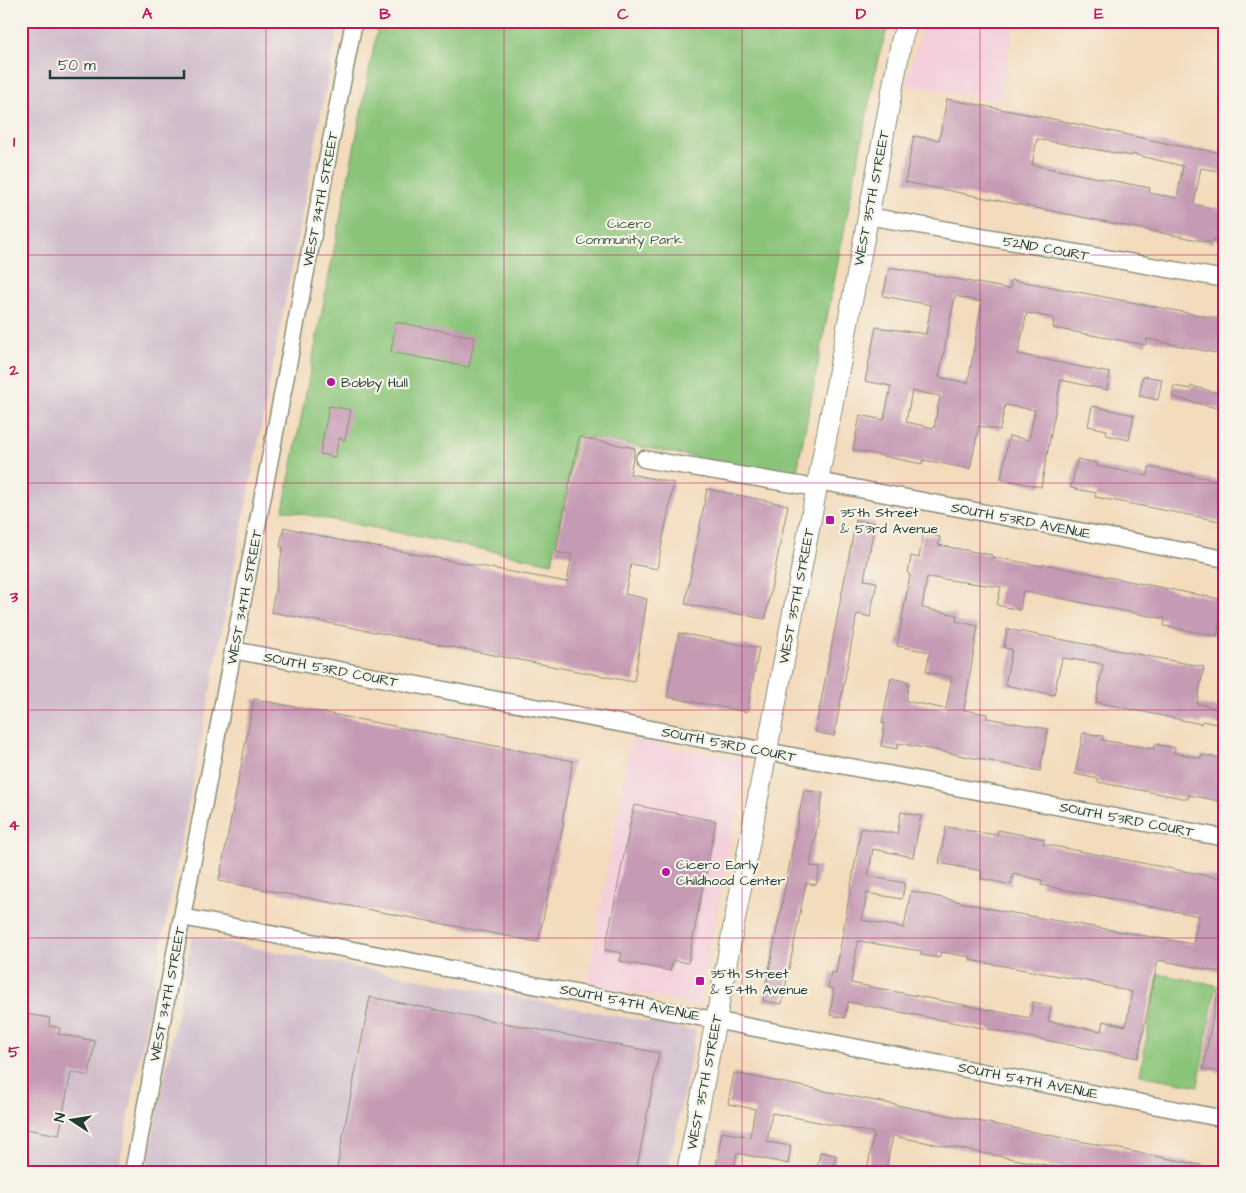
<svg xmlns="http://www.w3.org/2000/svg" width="1246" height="1193" viewBox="0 0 1246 1193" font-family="'Architects Daughter',sans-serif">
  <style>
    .built { fill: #f4cfdc }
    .industrial { fill: #d0bdcc }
    .green { fill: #8ac479; stroke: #548056 }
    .building { fill: #c59ab4; fill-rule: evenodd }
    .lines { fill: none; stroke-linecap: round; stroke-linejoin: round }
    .minor-casing { stroke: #898c78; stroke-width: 19 }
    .tertiary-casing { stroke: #898c78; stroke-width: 22 }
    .minor { stroke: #fff; stroke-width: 16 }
    .tertiary { stroke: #fff; stroke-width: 20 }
    .grid { fill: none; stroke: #c2185b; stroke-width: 1; stroke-opacity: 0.55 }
    .poi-dot { fill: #b5179e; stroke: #f7f3e8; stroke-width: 2 }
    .labels { text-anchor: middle; stroke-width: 4.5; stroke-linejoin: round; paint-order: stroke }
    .street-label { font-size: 14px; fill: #1f3d34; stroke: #f7f3e8 }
    .park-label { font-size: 14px; fill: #3a5f45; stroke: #f7f3e8 }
    .poi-label { font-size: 14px; fill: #1f3d34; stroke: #f7f3e8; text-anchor: start }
    .neatline { fill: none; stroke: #c2185b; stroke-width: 2 }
    .grid-label { font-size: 16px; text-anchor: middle; font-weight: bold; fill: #c2185b }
  </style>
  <rect width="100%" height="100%" fill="#f7f3e8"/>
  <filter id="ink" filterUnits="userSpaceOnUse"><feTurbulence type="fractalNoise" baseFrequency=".02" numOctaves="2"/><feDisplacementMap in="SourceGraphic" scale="10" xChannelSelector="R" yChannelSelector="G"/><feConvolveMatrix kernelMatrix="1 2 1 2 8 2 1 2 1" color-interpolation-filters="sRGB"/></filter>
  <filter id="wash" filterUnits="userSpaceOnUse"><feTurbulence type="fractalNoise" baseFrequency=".0096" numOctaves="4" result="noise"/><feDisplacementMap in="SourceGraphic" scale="20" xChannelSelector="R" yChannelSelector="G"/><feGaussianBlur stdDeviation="1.12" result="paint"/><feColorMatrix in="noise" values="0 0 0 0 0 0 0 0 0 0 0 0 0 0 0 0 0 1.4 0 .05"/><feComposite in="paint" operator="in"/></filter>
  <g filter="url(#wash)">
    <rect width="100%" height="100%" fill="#f3dbbc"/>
    <g class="built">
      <path d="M 925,21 L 1015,21 L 1000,101 L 905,84 Z"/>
      <path d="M 631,739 L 747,761 L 699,1006 L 587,983 Z"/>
    </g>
    <g class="industrial">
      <path d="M 21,21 L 339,21 L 118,1172 L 21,1172 Z"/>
      <path d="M 192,936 L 696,1031 L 668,1172 L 146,1172 Z"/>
    </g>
    <g class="green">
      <path d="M 379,21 L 890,21 L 878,58 L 796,476 L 577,435 L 552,563 L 283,510 Z"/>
      <path d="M 1158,974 L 1216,985 L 1198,1086 L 1140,1075 Z"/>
    </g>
    <g id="blocks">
      <g class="building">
        <path d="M 947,99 L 1063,121 L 1184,147 L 1225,153 L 1225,172 L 1201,168 L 1194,204 L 1225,211 L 1225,241 L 1213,239 L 1213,243 L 905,182 L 914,136 L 939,140 ZM 1037,139 L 1132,156 L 1132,154 L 1183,166 L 1177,198 L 1149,193 L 1150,188 L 1032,165 Z"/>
        <path d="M 889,267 L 1010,289 L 1011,280 L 1036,284 L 1225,320 L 1225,355 L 1147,339 L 1146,345 L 1053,328 L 1054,318 L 1027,313 L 1018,354 L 1110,373 L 1107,390 L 1061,380 L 1041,487 L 1001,479 L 1009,436 L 1029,440 L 1035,410 L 1005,405 L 1000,430 L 979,426 L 970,469 L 923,460 L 922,464 L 853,450 L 860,415 L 884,420 L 891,386 L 865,381 L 876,327 L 926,334 L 931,305 L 883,296 ZM 955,296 L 982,302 L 968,383 L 939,377 ZM 912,391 L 940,396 L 934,428 L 906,422 Z"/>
        <path d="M 396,322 L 475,337 L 469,367 L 391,352 Z"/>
        <path d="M 1143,376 L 1162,379 L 1158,400 L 1139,396 Z"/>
        <path d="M 1174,386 L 1191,389 L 1191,386 L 1225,395 L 1225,410 L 1172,397 Z"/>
        <path d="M 329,406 L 351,410 L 345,440 L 339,438 L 335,457 L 320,454 Z"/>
        <path d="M 1092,406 L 1134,415 L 1129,440 L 1106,435 L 1107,430 L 1088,426 Z"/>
        <path d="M 579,437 L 635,448 L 630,474 L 674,483 L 657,569 L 631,564 L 625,594 L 647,599 L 634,682 L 271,612 L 283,547 L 280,546 L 284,527 L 338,540 L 567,582 L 572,555 L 556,552 Z"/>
        <path d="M 1077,459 L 1097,463 L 1097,466 L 1148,476 L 1149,467 L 1225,482 L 1225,522 L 1095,497 L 1096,493 L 1071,488 Z"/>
        <path d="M 707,489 L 788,505 L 765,619 L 685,604 Z"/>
        <path d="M 856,520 L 875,523 L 864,580 L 877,582 L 870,617 L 857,614 L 834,736 L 815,732 Z"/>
        <path d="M 923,534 L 940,537 L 938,545 L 992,555 L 992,557 L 1042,566 L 1043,564 L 1224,600 L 1217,636 L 1164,626 L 1165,619 L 1023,591 L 1020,610 L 997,605 L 1001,587 L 927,577 L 922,608 L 957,615 L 956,621 L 978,626 L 964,710 L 987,714 L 987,718 L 1048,729 L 1040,771 L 898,743 L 897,749 L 881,746 L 885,723 L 882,723 L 891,678 L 909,682 L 906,701 L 946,709 L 952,677 L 926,672 L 930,652 L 897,646 L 910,575 L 908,574 L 911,556 L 919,558 Z"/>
        <path d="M 1007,629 L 1204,667 L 1197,704 L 1225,709 L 1225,726 L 1202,721 L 1201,724 L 1096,702 L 1103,665 L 1098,663 L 1062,658 L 1054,695 L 1005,685 L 1012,649 L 1004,648 Z"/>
        <path d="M 679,633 L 759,648 L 747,712 L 667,697 Z"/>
        <path d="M 254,699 L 573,761 L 562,822 L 564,822 L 538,942 L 219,881 Z"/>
        <path d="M 1083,733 L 1103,736 L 1102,740 L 1130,745 L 1154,749 L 1155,744 L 1175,748 L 1174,753 L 1201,758 L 1201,755 L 1221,758 L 1220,762 L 1225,762 L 1225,802 L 1189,795 L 1188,799 L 1118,786 L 1098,782 L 1098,779 L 1075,774 Z"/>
        <path d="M 804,790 L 823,793 L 810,866 L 820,867 L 816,885 L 806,883 L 782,1004 L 763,1001 Z"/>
        <path d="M 634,805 L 716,821 L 688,963 L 673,960 L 670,971 L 620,961 L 622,953 L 605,950 Z"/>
        <path d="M 901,812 L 921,816 L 913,857 L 873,849 L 868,876 L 905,883 L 902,899 L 867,893 L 862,920 L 904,928 L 911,891 L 1001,911 L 1193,944 L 1199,916 L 1041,885 L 1042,880 L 1013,874 L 1011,885 L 989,880 L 981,879 L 982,871 L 939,863 L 946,827 L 997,835 L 998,830 L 1044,839 L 1043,844 L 1225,879 L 1225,973 L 1158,960 L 1138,1058 L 848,1002 L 845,1018 L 830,1015 L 834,989 L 828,988 L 831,972 L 836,973 L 861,828 L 897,834 ZM 858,941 L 921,951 L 921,955 L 939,958 L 941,952 L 971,957 L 970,960 L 1087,981 L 1132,992 L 1126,1026 L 1103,1021 L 1101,1031 L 1048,1021 L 1051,1006 L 1033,1002 L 1030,1018 L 851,983 Z"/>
        <path d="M 1218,990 L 1225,991 L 1225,1073 L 1203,1069 Z"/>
        <path d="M 370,997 L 659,1053 L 636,1172 L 336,1172 Z"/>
        <path d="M 26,1014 L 50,1018 L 49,1026 L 60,1028 L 58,1034 L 95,1041 L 89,1076 L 71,1072 L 59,1135 L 21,1128 L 21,1038 Z"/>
        <path d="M 734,1073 L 1201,1165 L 1200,1172 L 1083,1172 L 893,1136 L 885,1172 L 867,1172 L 874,1133 L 772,1113 L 767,1142 L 791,1146 L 788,1164 L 737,1153 L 733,1172 L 715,1172 L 722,1132 L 750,1137 L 755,1109 L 728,1104 Z"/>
        <path d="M 820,1152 L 836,1155 L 833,1172 L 817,1170 Z"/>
      </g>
    </g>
  </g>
  <g filter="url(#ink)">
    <use href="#blocks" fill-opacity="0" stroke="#898c78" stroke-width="1"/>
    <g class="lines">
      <defs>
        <g id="minor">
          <path d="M 868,216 L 1225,279"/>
          <path d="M 644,459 L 817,488"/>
          <path d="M 818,481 L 1225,559"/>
          <path d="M 233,650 L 1225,838"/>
          <path d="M 182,917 L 1225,1119"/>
          <path d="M 133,1172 L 354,21"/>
        </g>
        <path id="tertiary" d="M 687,1172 L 902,38 L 908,21"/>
      </defs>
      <use href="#minor" class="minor-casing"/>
      <use href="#tertiary" class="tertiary-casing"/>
      <use href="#minor" class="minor"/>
      <use href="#tertiary" class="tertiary"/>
    </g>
  </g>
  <path class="grid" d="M 266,21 L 266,1172M 504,21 L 504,1172M 742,21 L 742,1172M 980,21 L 980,1172M 21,255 L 1225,255M 21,483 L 1225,483M 21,710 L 1225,710M 21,938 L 1225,938"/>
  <g class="poi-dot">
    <circle cx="331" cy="382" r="5"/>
    <rect x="825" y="515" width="10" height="10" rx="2.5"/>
    <circle cx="666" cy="872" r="5"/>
    <rect x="695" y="976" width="10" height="10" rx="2.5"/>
  </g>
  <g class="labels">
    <g class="street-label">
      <text transform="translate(871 198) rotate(-79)" y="5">WEST 35TH STREET</text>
      <text transform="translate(320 199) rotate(-79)" y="5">WEST 34TH STREET</text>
      <text transform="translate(1046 248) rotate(10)" y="5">52ND COURT</text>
      <text transform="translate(1021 520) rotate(11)" y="5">SOUTH 53RD AVENUE</text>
      <text transform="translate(796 596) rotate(-79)" y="5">WEST 35TH STREET</text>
      <text transform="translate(244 597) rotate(-79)" y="5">WEST 34TH STREET</text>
      <text transform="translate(331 669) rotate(11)" y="5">SOUTH 53RD COURT</text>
      <text transform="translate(729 744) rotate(11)" y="5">SOUTH 53RD COURT</text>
      <text transform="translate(1127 819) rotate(11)" y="5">SOUTH 53RD COURT</text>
      <text transform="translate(167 994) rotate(-79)" y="5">WEST 34TH STREET</text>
      <text transform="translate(630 1002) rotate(11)" y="5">SOUTH 54TH AVENUE</text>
      <text transform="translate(1028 1080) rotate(11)" y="5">SOUTH 54TH AVENUE</text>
      <text transform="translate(704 1082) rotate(-79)" y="5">WEST 35TH STREET</text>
    </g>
    <g class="park-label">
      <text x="629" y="228">Cicero<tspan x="629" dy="16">Community Park</tspan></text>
    </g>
    <g class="poi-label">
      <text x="341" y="387">Bobby Hull</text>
      <text x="840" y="517">35th Street<tspan x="840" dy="16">&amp; 53rd Avenue</tspan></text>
      <text x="676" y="869">Cicero Early<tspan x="676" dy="16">Childhood Center</tspan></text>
      <text x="710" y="978">35th Street<tspan x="710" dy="16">&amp; 54th Avenue</tspan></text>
    </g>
  </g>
  <rect width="1246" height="1193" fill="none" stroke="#f7f3e8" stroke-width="55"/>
  <g transform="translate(72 1120) rotate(282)" stroke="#f7f3e8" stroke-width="4" paint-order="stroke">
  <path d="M0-4L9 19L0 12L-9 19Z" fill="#1f3d34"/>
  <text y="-8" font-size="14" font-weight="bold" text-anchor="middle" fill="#1f3d34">N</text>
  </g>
  <path d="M50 70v8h134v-8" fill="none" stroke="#1f3d34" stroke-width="2.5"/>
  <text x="58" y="70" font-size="15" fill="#1f3d34" stroke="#f7f3e8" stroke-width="4" paint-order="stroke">50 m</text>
  <rect x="28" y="28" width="1190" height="1138" class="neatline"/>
  <g class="grid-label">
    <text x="147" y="19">A</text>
    <text x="385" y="19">B</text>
    <text x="623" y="19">C</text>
    <text x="861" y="19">D</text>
    <text x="1099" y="19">E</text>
    <text x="14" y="147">1</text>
    <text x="14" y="375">2</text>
    <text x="14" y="602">3</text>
    <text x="14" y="830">4</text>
    <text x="14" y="1057">5</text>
  </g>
</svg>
